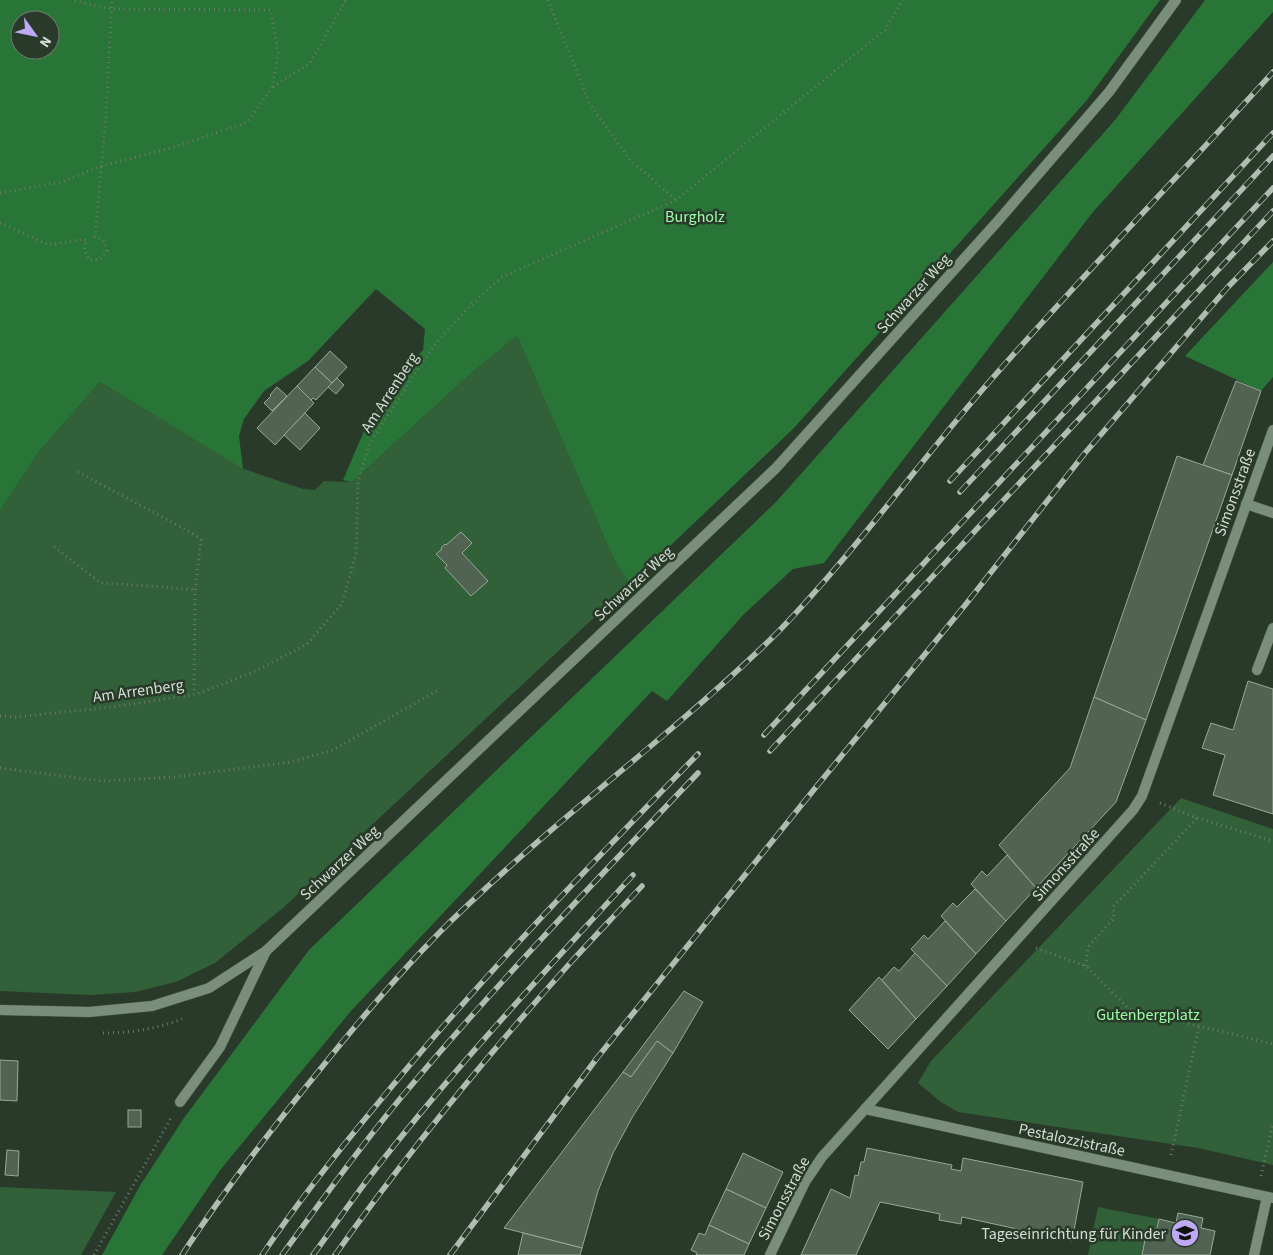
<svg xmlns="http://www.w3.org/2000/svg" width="1273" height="1255" viewBox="0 0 1273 1255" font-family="'Source Sans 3',sans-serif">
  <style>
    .green { fill: #326038 }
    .forest { fill: #297437; fill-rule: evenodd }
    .building { fill: #516352; stroke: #96aa97 }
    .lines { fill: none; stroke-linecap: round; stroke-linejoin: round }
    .service-casing { stroke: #475649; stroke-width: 11 }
    .minor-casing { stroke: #475649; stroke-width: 11 }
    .tertiary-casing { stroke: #475649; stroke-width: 11 }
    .path { stroke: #6c7a6d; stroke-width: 3; stroke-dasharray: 1 4; stroke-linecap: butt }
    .service { stroke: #7a8e7c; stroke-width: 10 }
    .minor { stroke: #7a8e7c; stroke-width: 10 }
    .tertiary { stroke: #7a8e7c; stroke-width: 10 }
    .rail-casing { stroke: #b0bcb1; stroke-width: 5.5 }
    .rail { stroke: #293a2a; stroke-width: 4; stroke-dasharray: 11; stroke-linecap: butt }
    .labels { text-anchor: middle; stroke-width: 5; stroke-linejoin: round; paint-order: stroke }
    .park-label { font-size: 16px; fill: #9bfda6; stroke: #293a2a }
    .street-label { font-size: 16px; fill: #d3ddd3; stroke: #293a2a }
    .poi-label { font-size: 16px; fill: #d3ddd3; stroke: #293a2a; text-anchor: end }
  </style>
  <rect width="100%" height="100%" fill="#293a2a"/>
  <g class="green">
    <path d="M 517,336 L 614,560 L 630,584 L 283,908 L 215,963 L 176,982 L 135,992 L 91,995 L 0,991 L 0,511 L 38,453 L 100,382 L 244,469 L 303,489 L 315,490 L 324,481 L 352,482 L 476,369 Z"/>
    <path d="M 1181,798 L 1273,829 L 1273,1165 L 1198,1148 L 958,1112 L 941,1102 L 918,1083 L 931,1061 Z"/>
    <path d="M 0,1187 L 1,1187 L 116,1192 L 81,1255 L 0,1255 Z"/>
    <path d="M 1098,1207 L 1159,1219 L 1155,1237 L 1147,1235 L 1142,1255 L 1088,1255 Z"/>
  </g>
  <g class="forest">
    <path d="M 0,0 L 1160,0 L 1087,100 L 794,428 L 630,584 L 614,560 L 517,336 L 476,369 L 352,482 L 343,480 L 364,431 L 393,382 L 423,350 L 425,329 L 376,289 L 308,361 L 264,391 L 244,419 L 239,436 L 243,469 L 100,382 L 38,453 L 0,511 ZM 20,20 L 50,20 L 50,50 L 20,50 Z"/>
    <path d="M 1205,0 L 1273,0 L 1273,12 L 1093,212 L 824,563 L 793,569 L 744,614 L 667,701 L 652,691 L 351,1011 L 221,1169 L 162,1255 L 102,1255 L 141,1184 L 184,1118 L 309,950 L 776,502 L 1115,120 Z"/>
    <path d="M 1273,262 L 1273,377 L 1261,391 L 1185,356 Z"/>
  </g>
  <g class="building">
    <path d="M 330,351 L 347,367 L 332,383 L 315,367 Z"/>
    <path d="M 315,367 L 332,383 L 316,400 L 313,398 L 311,400 L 297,386 Z"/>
    <path d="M 337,378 L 344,385 L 336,394 L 328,387 Z"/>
    <path d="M 1236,381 L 1261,391 L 1232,475 L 1203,465 Z"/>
    <path d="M 297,386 L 314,403 L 275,445 L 257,428 Z"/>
    <path d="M 277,387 L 287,396 L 272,411 L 264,403 L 271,396 L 270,395 Z"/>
    <path d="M 305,413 L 320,428 L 300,450 L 284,435 Z"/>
    <path d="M 1177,456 L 1232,475 L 1146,720 L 1094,697 Z"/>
    <path d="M 461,532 L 472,543 L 462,553 L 488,581 L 471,596 L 445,568 L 447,565 L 436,554 L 442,549 L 441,548 L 445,544 L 446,545 Z"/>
    <path d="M 1248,681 L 1273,689 L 1273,814 L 1213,795 L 1225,755 L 1202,748 L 1211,723 L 1233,730 Z"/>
    <path d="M 1094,697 L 1146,720 L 1116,802 L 1036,888 L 999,845 L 1070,768 Z"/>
    <path d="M 1007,855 L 1036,888 L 1006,921 L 971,884 L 982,871 L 987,876 Z"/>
    <path d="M 975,889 L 1006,921 L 976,954 L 941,916 L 953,903 L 957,907 Z"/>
    <path d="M 945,921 L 976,954 L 947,986 L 911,949 L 924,935 L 928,939 Z"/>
    <path d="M 915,953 L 947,986 L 916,1019 L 882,980 L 894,967 L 899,971 Z"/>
    <path d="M 879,977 L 916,1019 L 888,1049 L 849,1010 Z"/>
    <path d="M 684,991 L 703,1002 L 673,1053 L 657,1041 L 631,1077 L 623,1072 Z"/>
    <path d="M 657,1041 L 673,1053 L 633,1116 L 613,1153 L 598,1191 L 582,1248 L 504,1228 L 623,1072 L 631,1077 Z"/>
    <path d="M 0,1060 L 18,1061 L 17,1101 L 0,1100 Z"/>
    <rect x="128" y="1110" width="13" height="17"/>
    <path d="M 867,1148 L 952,1165 L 951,1169 L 961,1171 L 963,1158 L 1083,1182 L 1072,1241 L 962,1217 L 961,1224 L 939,1220 L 940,1214 L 880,1202 L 856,1255 L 801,1255 L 831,1189 L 850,1198 L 855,1175 L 858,1176 L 861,1162 L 864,1162 Z"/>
    <path d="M 7,1150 L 19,1151 L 18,1176 L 5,1175 Z"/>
    <path d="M 743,1153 L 783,1172 L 766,1208 L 726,1189 Z"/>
    <path d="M 726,1189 L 766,1208 L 749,1244 L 709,1225 Z"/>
    <path d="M 1178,1213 L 1203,1218 L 1201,1228 L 1215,1231 L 1210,1255 L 1142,1255 L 1146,1235 L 1155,1237 L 1159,1219 L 1176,1223 Z"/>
    <path d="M 709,1225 L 749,1244 L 744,1255 L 696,1255 L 697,1253 L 691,1250 L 699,1233 L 705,1235 Z"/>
    <path d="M 523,1233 L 582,1248 L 580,1255 L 518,1255 Z"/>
  </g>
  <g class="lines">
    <defs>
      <g id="service">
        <path d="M 1246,504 L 1273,513"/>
        <path d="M 1257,670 L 1273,628"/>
        <path d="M 180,1102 L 220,1047 L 266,951"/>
      </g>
      <g id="minor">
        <path d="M 865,1109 L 1273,1198"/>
        <path d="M 770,1255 L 805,1182 L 822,1157 L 1133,810 L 1142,796 L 1273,430"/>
        <path d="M 1254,1255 L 1267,1197"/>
      </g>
      <path id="tertiary" d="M 0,1010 L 89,1012 L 152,1006 L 209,988 L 266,951 L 776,468 L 997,222 L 1109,92 L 1176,0"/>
    </defs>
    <use href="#service" class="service-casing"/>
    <use href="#minor" class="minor-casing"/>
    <use href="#tertiary" class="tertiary-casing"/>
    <g class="path">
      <path d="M 548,0 L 590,104 L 629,159 L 676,200"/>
      <path d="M 273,87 L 310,63 L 346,0"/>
      <path d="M 0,193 L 61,182 L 102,166 L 178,146 L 247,122 L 272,88 L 278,53 L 271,10 L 112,9 L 71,0"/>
      <path d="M 0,223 L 49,245 L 83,239 L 87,241 L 84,249 L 89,260 L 100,259 L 107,251 L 103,240 L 95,237 L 106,116 L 112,0"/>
      <path d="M 78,472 L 194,534 L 201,540 L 195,590 L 194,694"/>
      <path d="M 54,547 L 101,583 L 150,586 L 195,590"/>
      <path d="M 0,716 L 15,717 L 113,707 L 197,694 L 256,671 L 307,644 L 342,604 L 356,554 L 358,481 L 370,443 L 420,366 L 438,341 L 471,305 L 502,277 L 676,200 L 885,30 L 903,0"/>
      <path d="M 0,768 L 103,781 L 174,777 L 290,762 L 333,750 L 440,689"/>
      <path d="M 1160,803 L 1197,818 L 1273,841"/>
      <path d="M 1036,948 L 1086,966 L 1129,1009 L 1273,1044"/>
      <path d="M 1086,966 L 1088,947 L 1114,918 L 1113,907 L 1197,818"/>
      <path d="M 103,1033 C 131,1033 156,1029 182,1019"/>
      <path d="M 1171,1155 L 1199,1026"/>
      <path d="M 1261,1176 L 1273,1123"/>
      <path d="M 94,1255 L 171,1118"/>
    </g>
    <use href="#service" class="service"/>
    <use href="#minor" class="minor"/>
    <use href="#tertiary" class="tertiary"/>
    <defs>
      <g id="rail">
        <path d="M 950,481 L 1273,133"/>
        <path d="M 960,492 L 1273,156"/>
        <path d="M 764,735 L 1273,188"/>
        <path d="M 770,751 L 1273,211"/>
        <path d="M 182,1255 C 225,1189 273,1127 322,1067 C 363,1016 405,966 451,921 C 515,859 584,802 652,745 C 696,708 739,671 779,631 C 852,555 914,469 983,389 C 1077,281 1177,178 1273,72"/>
        <path d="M 262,1255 C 298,1202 338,1151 379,1102 C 479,980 588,867 698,754"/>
        <path d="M 282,1255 C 325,1196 367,1137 415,1081 C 505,975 602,874 698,773"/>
        <path d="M 313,1255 C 333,1228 351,1201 371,1175 C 452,1070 544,973 633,875"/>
        <path d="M 335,1255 C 408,1152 488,1054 572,961 C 595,936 619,911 642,886"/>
        <path d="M 450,1255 L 597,1058 L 812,792 L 966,604 L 1085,453 L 1227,288 L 1273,241"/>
      </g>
    </defs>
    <use href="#rail" class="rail-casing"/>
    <use href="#rail" class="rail"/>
  </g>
  <defs>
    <symbol id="school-disc" viewBox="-11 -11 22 22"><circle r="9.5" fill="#bea9f4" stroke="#293a2a"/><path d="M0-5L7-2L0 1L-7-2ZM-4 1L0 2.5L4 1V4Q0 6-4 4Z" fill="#111"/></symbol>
  </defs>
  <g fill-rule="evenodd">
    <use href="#school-disc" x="1169" y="1217" width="32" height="32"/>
  </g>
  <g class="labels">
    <g class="park-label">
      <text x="695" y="222">Burgholz</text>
      <text x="1148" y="1020">Gutenbergplatz</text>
    </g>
    <g class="street-label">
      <text transform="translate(913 293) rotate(-48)" y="6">Schwarzer Weg</text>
      <text transform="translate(389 392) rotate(-57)" y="6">Am Arrenberg</text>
      <text transform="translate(1234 492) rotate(-70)" y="6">Simonsstraße</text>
      <text transform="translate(633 583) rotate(-43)" y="6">Schwarzer Weg</text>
      <text transform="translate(138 690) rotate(-8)" y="6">Am Arrenberg</text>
      <text transform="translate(339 862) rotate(-43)" y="6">Schwarzer Weg</text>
      <text transform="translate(1065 864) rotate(-48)" y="6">Simonsstraße</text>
      <text transform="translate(1072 1139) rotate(12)" y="6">Pestalozzistraße</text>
      <text transform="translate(783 1198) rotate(-62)" y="6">Simonsstraße</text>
    </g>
    <g class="poi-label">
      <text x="1166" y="1239">Tageseinrichtung für Kinder</text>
    </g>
  </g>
  <g transform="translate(35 35) rotate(123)"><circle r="24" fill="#293a2a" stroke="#6d7b6e"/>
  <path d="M0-4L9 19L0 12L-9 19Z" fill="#bea9f4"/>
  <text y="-8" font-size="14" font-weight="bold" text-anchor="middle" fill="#d3ddd3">N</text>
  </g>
</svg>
